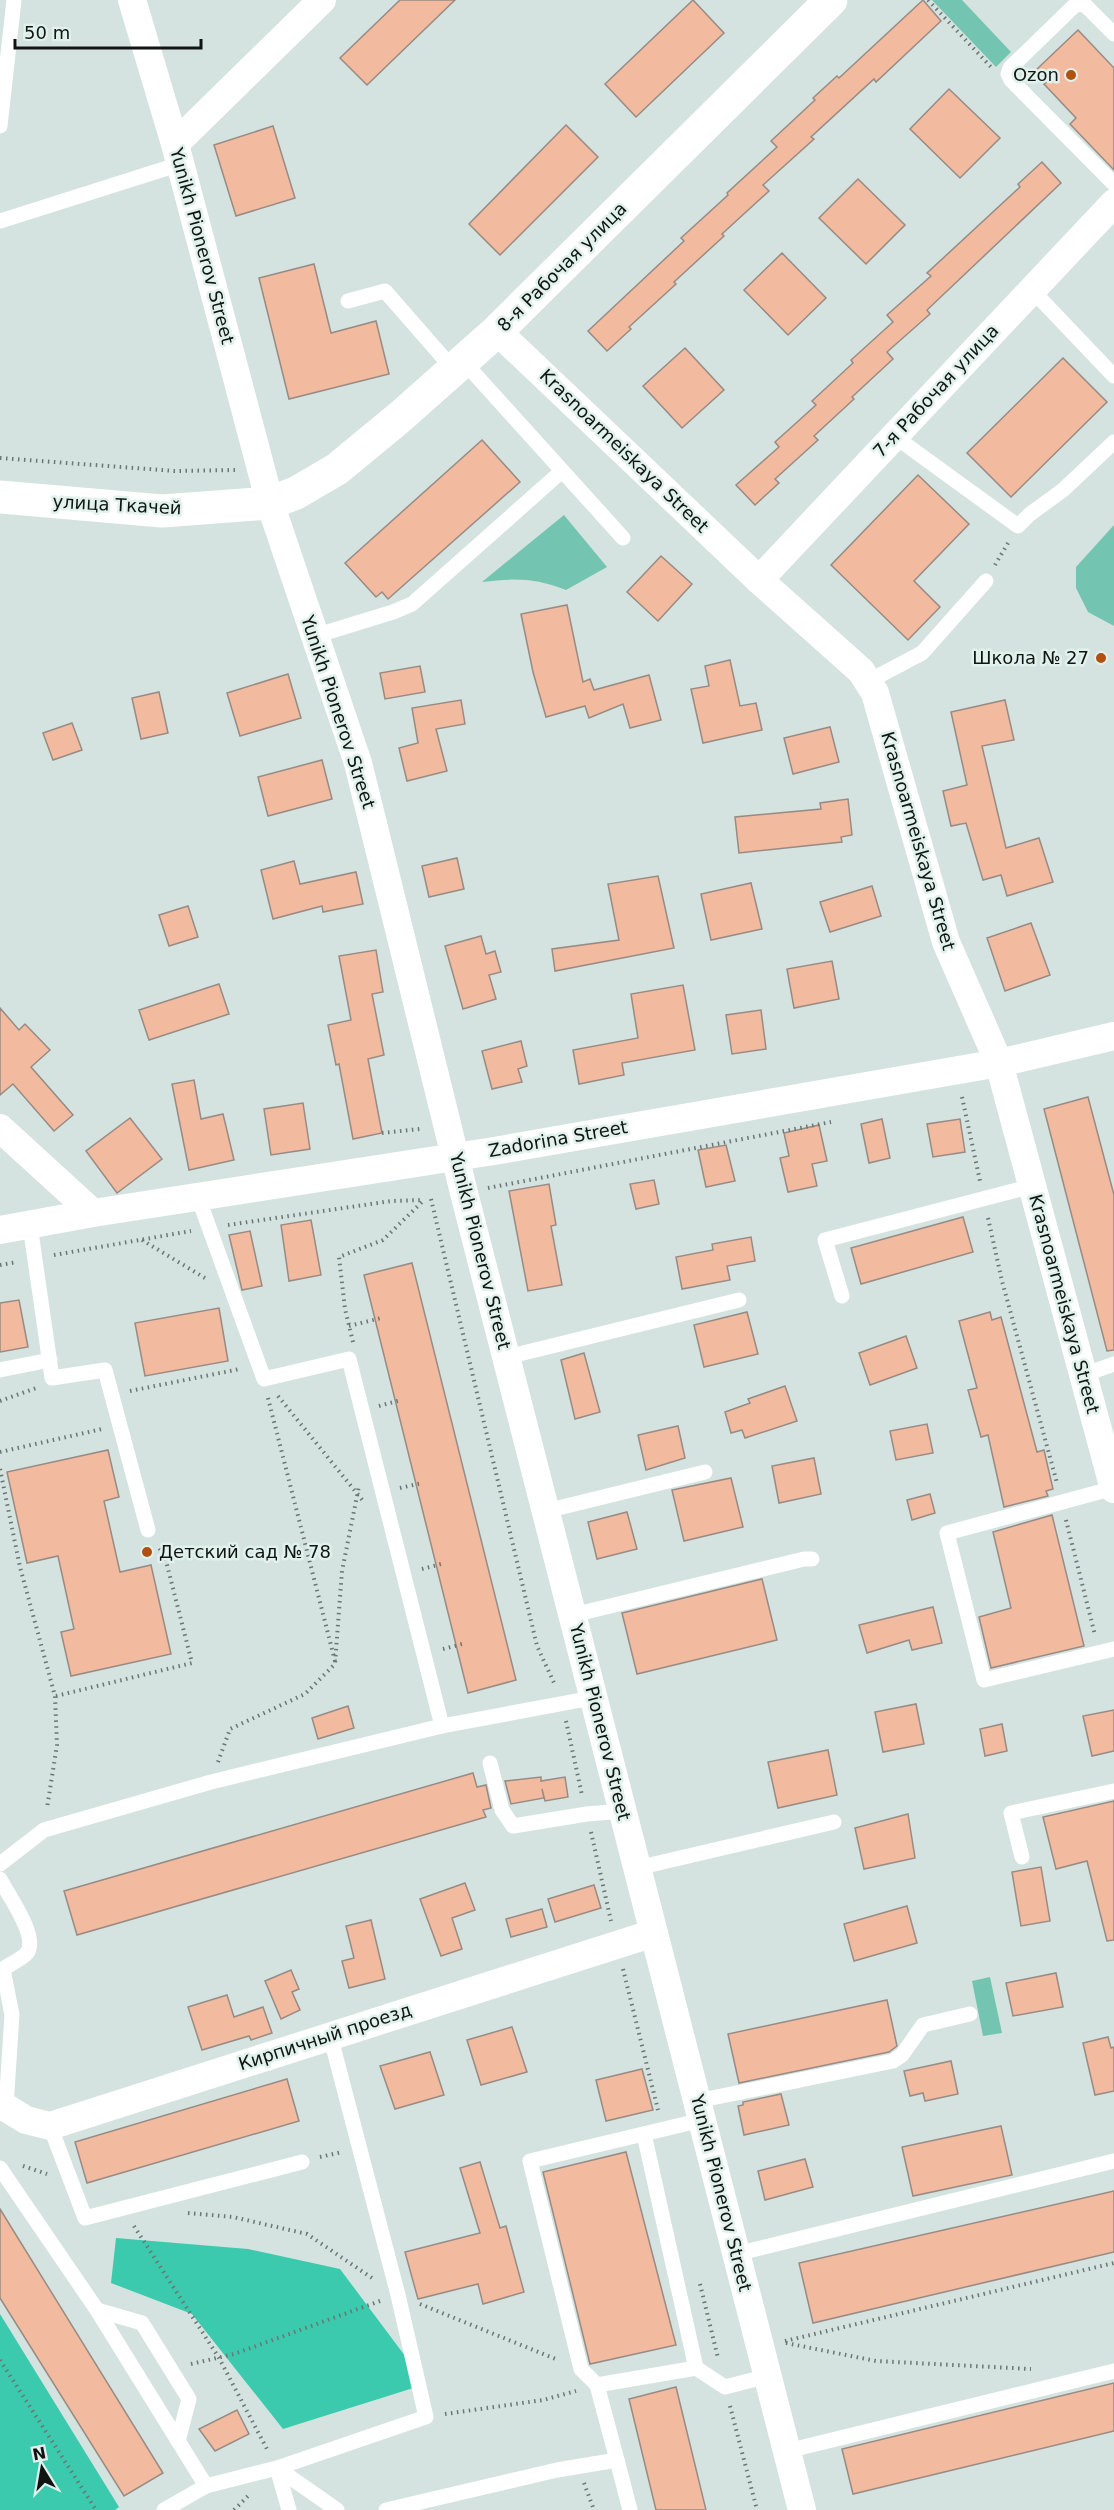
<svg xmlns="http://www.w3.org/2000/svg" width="1114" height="2510" viewBox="0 0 1114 2510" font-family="'DejaVu Sans',sans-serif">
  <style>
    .green { fill: #73c5b1 }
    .forest { fill: #3bcaae }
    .building { fill: #f2ba9e; stroke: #988b85; stroke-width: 1.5 }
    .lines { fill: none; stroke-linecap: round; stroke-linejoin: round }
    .path { stroke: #6c7673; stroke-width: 4; stroke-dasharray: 1.5 4.5; stroke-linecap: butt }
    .service { stroke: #fff; stroke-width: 15 }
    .minor { stroke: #fff; stroke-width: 28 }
    .tertiary { stroke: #fff; stroke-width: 33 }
    .poi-dot { fill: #b1500f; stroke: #e1f1ec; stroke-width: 2 }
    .labels { text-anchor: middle; stroke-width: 5; stroke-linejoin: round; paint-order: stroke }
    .poi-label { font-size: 18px; fill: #101514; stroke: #e1f1ec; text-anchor: end }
    .street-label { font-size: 18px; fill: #101514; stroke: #e1f1ec }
  </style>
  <rect width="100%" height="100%" fill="#d4e3df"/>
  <g class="green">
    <path d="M 932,0 L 962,0 L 1011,52 L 996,67 Z"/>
    <path d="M 564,515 L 607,567 L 566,590 C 534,578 515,578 482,582 Z"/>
    <path d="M 1114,525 L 1114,626 L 1088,612 L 1076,588 L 1076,567 Z"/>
    <path d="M 990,1977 L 1002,2033 L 983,2036 L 972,1981 Z"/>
  </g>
  <g class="forest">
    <path d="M 116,2238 L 248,2249 L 340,2269 L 426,2384 L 283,2429 L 192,2314 L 111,2283 Z"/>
    <path d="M 0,2314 L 119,2507 L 115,2510 L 0,2510 Z"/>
  </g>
  <g class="building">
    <path d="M 400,0 L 455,0 L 367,85 L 340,58 Z"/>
    <path d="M 693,0 L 724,33 L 636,117 L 605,84 Z"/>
    <path d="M 923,0 L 941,21 L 876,82 L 874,79 L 811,137 L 814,139 L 763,185 L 769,191 L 722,234 L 724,236 L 674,282 L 676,284 L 629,327 L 631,329 L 607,351 L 588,331 L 684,241 L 681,238 L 728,195 L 727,193 L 777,147 L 771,141 L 815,100 L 813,98 L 837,76 L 839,78 Z"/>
    <path d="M 1078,30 L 1114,68 L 1114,170 L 1070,124 L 1076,118 L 1044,84 L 1048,81 L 1037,69 Z"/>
    <path d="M 949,89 L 1000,138 L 960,178 L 910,129 Z"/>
    <path d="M 566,125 L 598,157 L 500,255 L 469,224 Z"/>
    <path d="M 273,126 L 295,198 L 236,216 L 214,145 Z"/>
    <path d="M 1042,162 L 1061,183 L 927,310 L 930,314 L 887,352 L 893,359 L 852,397 L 854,399 L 814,436 L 818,440 L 775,479 L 779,483 L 755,505 L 736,485 L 779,447 L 775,442 L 816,405 L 812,401 L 853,363 L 851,360 L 893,322 L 887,315 L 931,276 L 927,273 L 1020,187 L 1018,184 Z"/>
    <path d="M 858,179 L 905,225 L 866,264 L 819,218 Z"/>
    <path d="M 782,253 L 826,298 L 788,335 L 744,290 Z"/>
    <path d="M 314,264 L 331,333 L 376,321 L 389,374 L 289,399 L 259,278 Z"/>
    <path d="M 685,348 L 724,390 L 682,428 L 643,386 Z"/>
    <path d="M 1063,358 L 1107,402 L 1011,497 L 967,453 Z"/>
    <path d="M 482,440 L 520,482 L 388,599 L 382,592 L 376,597 L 345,563 Z"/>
    <path d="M 918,475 L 969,524 L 914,581 L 940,607 L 908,640 L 831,565 Z"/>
    <path d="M 661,556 L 692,584 L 658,621 L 627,592 Z"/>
    <path d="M 567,605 L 583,682 L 590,679 L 594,690 L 649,675 L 661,720 L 630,728 L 623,704 L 589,718 L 585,706 L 546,717 L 533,672 L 521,614 Z"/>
    <path d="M 730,660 L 740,706 L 756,703 L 762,730 L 703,743 L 691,689 L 709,686 L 705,666 Z"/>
    <path d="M 420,666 L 425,692 L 385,699 L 380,673 Z"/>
    <path d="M 288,674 L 301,718 L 240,736 L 227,693 Z"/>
    <path d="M 159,692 L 168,733 L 141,739 L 132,698 Z"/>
    <path d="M 461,700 L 465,724 L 436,729 L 447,771 L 407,781 L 399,748 L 418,743 L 412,708 Z"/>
    <path d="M 1005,700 L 1014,740 L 982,746 L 1006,848 L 1039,838 L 1053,882 L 1007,896 L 1001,875 L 983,880 L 966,823 L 951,826 L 943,791 L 967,785 L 951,712 Z"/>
    <path d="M 72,723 L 82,750 L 53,760 L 43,733 Z"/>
    <path d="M 830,727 L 839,762 L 793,774 L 784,738 Z"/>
    <path d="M 322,760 L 332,799 L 268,816 L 258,777 Z"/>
    <path d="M 848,799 L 852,835 L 841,837 L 842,842 L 739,853 L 735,817 L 821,809 L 820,803 Z"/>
    <path d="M 457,858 L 464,889 L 429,897 L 422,866 Z"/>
    <path d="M 294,861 L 300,884 L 356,872 L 363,904 L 323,912 L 322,906 L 273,919 L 261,870 Z"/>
    <path d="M 658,876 L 674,948 L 555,971 L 552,949 L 619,940 L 608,884 Z"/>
    <path d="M 751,883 L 762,929 L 711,940 L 701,894 Z"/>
    <path d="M 872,886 L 881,916 L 830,932 L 820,902 Z"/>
    <path d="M 188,906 L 198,937 L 169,946 L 159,915 Z"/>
    <path d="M 1031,923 L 1050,975 L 1005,991 L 987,938 Z"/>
    <path d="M 481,936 L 486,954 L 495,951 L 501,972 L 489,975 L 496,999 L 463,1009 L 445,946 Z"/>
    <path d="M 376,950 L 383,992 L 372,994 L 384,1055 L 368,1059 L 382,1133 L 353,1139 L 339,1064 L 336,1065 L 328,1025 L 351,1020 L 339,956 Z"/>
    <path d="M 832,961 L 839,999 L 794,1008 L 787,969 Z"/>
    <path d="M 219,984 L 229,1014 L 149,1040 L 139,1010 Z"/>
    <path d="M 683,985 L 695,1050 L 622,1063 L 624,1075 L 579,1084 L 573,1050 L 638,1038 L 631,994 Z"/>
    <path d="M 0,1008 L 19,1030 L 25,1024 L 50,1050 L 31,1067 L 73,1115 L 54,1131 L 13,1084 L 0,1095 Z"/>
    <path d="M 761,1010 L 766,1049 L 732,1054 L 726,1015 Z"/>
    <path d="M 521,1041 L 527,1066 L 518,1069 L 522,1082 L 492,1089 L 482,1051 Z"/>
    <path d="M 194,1080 L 201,1119 L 223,1114 L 234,1160 L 189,1170 L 172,1084 Z"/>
    <path d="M 1088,1097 L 1114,1195 L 1114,1350 L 1107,1351 L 1044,1109 Z"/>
    <path d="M 303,1103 L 310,1149 L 271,1155 L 264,1109 Z"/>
    <path d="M 130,1118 L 162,1159 L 117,1193 L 86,1151 Z"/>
    <path d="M 882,1119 L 890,1158 L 869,1163 L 861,1124 Z"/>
    <path d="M 960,1119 L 965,1152 L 933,1157 L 927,1124 Z"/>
    <path d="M 819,1125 L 827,1161 L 812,1164 L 817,1186 L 788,1192 L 780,1158 L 789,1156 L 784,1133 Z"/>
    <path d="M 726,1145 L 735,1181 L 706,1187 L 698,1150 Z"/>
    <path d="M 654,1180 L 659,1204 L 636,1209 L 630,1184 Z"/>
    <path d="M 549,1184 L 556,1225 L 551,1226 L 562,1285 L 528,1291 L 509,1191 Z"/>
    <path d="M 963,1217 L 973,1252 L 861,1284 L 851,1248 Z"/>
    <path d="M 311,1220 L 321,1275 L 289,1281 L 281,1225 Z"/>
    <path d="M 250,1231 L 262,1286 L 242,1290 L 229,1235 Z"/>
    <path d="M 751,1237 L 755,1261 L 727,1266 L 730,1280 L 682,1289 L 676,1257 L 713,1250 L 712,1244 Z"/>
    <path d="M 412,1263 L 516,1680 L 468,1693 L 364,1275 Z"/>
    <path d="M 19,1300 L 28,1347 L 0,1352 L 0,1303 Z"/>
    <path d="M 219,1308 L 228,1361 L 145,1376 L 135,1323 Z"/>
    <path d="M 747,1312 L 758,1354 L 704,1367 L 694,1325 Z"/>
    <path d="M 990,1312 L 992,1320 L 1001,1317 L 1037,1452 L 1044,1450 L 1053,1489 L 1046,1491 L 1048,1496 L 1004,1507 L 988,1435 L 981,1437 L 968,1390 L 977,1388 L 959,1321 Z"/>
    <path d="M 906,1336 L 917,1368 L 870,1385 L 859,1353 Z"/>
    <path d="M 584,1353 L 600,1412 L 575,1419 L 561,1360 Z"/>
    <path d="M 785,1386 L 797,1421 L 745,1438 L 742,1430 L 731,1433 L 725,1412 L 750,1403 L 748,1399 Z"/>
    <path d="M 927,1424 L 933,1453 L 896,1460 L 890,1431 Z"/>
    <path d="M 678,1426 L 685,1458 L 646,1470 L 638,1435 Z"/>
    <path d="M 108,1450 L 119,1497 L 104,1501 L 120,1572 L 151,1565 L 171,1654 L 71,1676 L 61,1632 L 74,1629 L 58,1556 L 27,1563 L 7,1472 Z"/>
    <path d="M 814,1458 L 821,1494 L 779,1503 L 772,1466 Z"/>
    <path d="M 731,1478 L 743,1527 L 684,1541 L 672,1490 Z"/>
    <path d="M 930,1494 L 935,1513 L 912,1520 L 907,1500 Z"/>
    <path d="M 627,1512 L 637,1549 L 597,1559 L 588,1522 Z"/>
    <path d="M 1052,1515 L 1084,1646 L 991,1668 L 979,1617 L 1011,1608 L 993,1532 Z"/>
    <path d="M 762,1579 L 777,1640 L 637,1674 L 622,1613 Z"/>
    <path d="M 933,1607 L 942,1643 L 912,1650 L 909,1640 L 867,1653 L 859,1625 Z"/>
    <path d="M 916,1704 L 924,1744 L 883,1752 L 875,1712 Z"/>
    <path d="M 348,1706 L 354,1728 L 318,1739 L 312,1718 Z"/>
    <path d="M 1114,1710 L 1114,1751 L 1092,1756 L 1083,1716 Z"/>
    <path d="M 1002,1724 L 1007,1751 L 985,1756 L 980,1729 Z"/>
    <path d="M 828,1750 L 837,1795 L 778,1808 L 768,1762 Z"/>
    <path d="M 473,1773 L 477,1787 L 486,1785 L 491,1808 L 483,1810 L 486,1817 L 77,1935 L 64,1891 Z"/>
    <path d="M 541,1777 L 541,1781 L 565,1777 L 568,1797 L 545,1801 L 542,1789 L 544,1798 L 511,1804 L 505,1781 Z"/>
    <path d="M 1114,1801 L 1114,1940 L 1107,1941 L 1087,1861 L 1056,1869 L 1043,1817 Z"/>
    <path d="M 908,1814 L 915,1858 L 864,1869 L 855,1828 Z"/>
    <path d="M 1041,1867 L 1050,1921 L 1021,1926 L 1012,1872 Z"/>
    <path d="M 465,1883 L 475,1910 L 452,1918 L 462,1949 L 441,1956 L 420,1899 Z"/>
    <path d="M 594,1885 L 601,1908 L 555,1922 L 548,1899 Z"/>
    <path d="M 907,1906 L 917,1943 L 854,1961 L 844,1924 Z"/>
    <path d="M 542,1909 L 547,1927 L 511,1937 L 506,1919 Z"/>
    <path d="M 371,1920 L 385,1979 L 349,1988 L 342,1961 L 354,1958 L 346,1926 Z"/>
    <path d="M 291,1970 L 299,1989 L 292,1992 L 300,2010 L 281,2019 L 265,1981 Z"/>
    <path d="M 1056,1973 L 1063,2007 L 1013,2016 L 1006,1983 Z"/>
    <path d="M 227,1995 L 234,2017 L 263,2007 L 272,2033 L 251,2040 L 249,2036 L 202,2050 L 188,2007 Z"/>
    <path d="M 887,2000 L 897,2046 L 889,2052 L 739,2083 L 728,2034 Z"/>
    <path d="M 512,2027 L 527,2072 L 481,2085 L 467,2040 Z"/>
    <path d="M 1108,2037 L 1111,2048 L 1114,2047 L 1114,2091 L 1095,2095 L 1083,2043 Z"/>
    <path d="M 430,2052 L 444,2095 L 395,2109 L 380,2066 Z"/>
    <path d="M 951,2061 L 958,2094 L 925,2101 L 923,2093 L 910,2096 L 904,2071 Z"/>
    <path d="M 642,2069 L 653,2110 L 606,2121 L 596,2080 Z"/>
    <path d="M 287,2079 L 299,2121 L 87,2183 L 75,2142 Z"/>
    <path d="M 781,2094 L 789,2125 L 744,2135 L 738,2106 L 743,2105 L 743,2102 Z"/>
    <path d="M 1001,2126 L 1012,2175 L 913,2196 L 902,2147 Z"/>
    <path d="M 626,2152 L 676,2345 L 590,2364 L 543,2172 Z"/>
    <path d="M 805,2159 L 813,2187 L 765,2200 L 758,2171 Z"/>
    <path d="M 480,2162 L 500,2228 L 506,2226 L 524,2292 L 483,2304 L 478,2284 L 418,2299 L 405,2252 L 480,2233 L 460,2168 Z"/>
    <path d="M 1114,2191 L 1114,2252 L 813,2323 L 799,2263 Z"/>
    <path d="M 0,2209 L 163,2473 L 124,2496 L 0,2298 Z"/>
    <path d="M 1114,2383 L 1114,2431 L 853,2494 L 842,2449 Z"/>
    <path d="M 676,2387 L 706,2510 L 656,2510 L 629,2399 Z"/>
    <path d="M 237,2410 L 249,2434 L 215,2451 L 199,2429 Z"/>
  </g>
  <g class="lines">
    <g class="path">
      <path d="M 928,0 L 991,67"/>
      <path d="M 0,458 L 175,471 L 236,470"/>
      <path d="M 995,565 L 1008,543"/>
      <path d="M 962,1097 L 980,1181"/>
      <path d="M 382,1133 L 420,1129"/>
      <path d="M 488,1188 L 831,1122"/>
      <path d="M 431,1199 L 537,1646 L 555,1685"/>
      <path d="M 988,1218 L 1002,1281 L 1057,1483"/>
      <path d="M 228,1225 L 391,1201 L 423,1200"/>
      <path d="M 142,1240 L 205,1278"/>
      <path d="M 54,1255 L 191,1231"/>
      <path d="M 0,1265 L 17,1262"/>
      <path d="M 349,1326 L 381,1318"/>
      <path d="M 353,1342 L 345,1309 L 339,1257 L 383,1240 L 424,1200"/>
      <path d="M 130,1391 L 240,1369"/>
      <path d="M 278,1396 L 364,1502"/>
      <path d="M 268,1398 L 335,1661"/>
      <path d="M 0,1401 L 36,1388"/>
      <path d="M 379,1406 L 401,1400"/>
      <path d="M 0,1452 L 102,1429"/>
      <path d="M 0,1469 L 20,1567 L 55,1696 L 57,1745 L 47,1808"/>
      <path d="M 400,1488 L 422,1483"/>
      <path d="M 1066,1520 L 1095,1635"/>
      <path d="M 422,1569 L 441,1564"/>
      <path d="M 443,1649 L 462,1644"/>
      <path d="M 56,1696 L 192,1663 L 165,1557 L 158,1546"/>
      <path d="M 566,1721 L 582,1795"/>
      <path d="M 218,1762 L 230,1729 L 305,1694 L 335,1664 L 342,1571 L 359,1486"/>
      <path d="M 591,1832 L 611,1921"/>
      <path d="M 623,1969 L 658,2110"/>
      <path d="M 320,2157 L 342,2152"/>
      <path d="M 23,2166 L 47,2174"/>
      <path d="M 188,2213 L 233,2217 L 307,2234 L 372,2278"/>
      <path d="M 134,2226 L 219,2358 L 268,2451"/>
      <path d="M 700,2284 L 718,2358"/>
      <path d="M 420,2304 L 558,2360"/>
      <path d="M 785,2341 L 1114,2263"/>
      <path d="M 786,2343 L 876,2361 L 1031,2369"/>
      <path d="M 0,2360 L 96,2510"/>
      <path d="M 191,2364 L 234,2354 L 380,2301"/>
      <path d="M 730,2406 L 757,2510"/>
      <path d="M 445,2414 L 543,2400 L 576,2391"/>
      <path d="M 584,2483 L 594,2510"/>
      <path d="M 234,2510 L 248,2496"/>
    </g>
    <g class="service">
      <path d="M 1114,34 L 1086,6 L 1080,4 L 1074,6 L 1010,68 L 1008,74 L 1011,80 L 1114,184"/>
      <path d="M 0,126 L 14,0"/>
      <path d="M 0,221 L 180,164"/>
      <path d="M 1031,289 L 1114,376"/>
      <path d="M 348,301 L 385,291 L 454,370"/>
      <path d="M 463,361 L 623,538"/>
      <path d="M 894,436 L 1018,526 L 1030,514 L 1063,490 L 1114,442"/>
      <path d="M 315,636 L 393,612 L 412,604 L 562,471"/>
      <path d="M 869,681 L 922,653 L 986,581"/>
      <path d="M 198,1197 L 264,1379 L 349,1359 L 442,1726"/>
      <path d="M 30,1225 L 52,1378 L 105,1370 L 148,1530"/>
      <path d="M 842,1296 L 825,1240 L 1032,1186"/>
      <path d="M 507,1357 L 739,1300"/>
      <path d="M 0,1370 L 50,1360"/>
      <path d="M 1083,1375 L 1114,1364"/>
      <path d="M 1114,1488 L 947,1533 L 984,1680 L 1114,1649"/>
      <path d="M 546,1511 L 705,1472"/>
      <path d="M 573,1615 L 804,1559 L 812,1559"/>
      <path d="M 490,1763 L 502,1810 L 513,1826 L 587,1814 L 623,1811"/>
      <path d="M 1022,1857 L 1011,1813 L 1114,1791"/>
      <path d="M 0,1864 L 44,1830 L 211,1782 L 442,1726 L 592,1698"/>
      <path d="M 637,1868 L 834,1822"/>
      <path d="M 0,1879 C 8,1895 39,1937 27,1953 C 22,1959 10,1964 3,1969 L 12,2015 L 6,2107"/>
      <path d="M 697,2101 L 893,2061 L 902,2055 L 923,2025 L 970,2014"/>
      <path d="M 50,2126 L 85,2218 L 302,2162"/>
      <path d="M 644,2134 L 696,2368"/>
      <path d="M 0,2168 L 97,2310 L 206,2486 L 164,2510"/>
      <path d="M 736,2254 L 1114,2161"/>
      <path d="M 97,2310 L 142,2323 L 189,2399 L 178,2441"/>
      <path d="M 597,2385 L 696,2368 L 725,2387 L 768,2376"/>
      <path d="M 787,2451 L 1114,2371"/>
      <path d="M 617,2460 L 630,2510"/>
      <path d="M 206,2486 L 277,2468 L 337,2510"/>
      <path d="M 289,2510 L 277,2468 L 426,2417 L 398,2295 L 330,2035"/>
      <path d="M 386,2510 L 557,2470 L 617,2460 L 597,2385 L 581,2369 L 530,2161 L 702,2120"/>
    </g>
    <g class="minor">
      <path d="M 132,0 L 175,144 L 270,503 L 358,763 L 464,1193 L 802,2510"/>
      <path d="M 175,144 L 322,0"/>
      <path d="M 497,331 L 759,580 L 861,671 L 875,693 L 946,942 L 999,1063 L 1114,1489"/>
      <path d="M 759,580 L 1114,203"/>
      <path d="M 0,1128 L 93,1213"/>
      <path d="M 0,1230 L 93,1213 L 494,1151 L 999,1063 L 1114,1036"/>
      <path d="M 0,2104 L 26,2120 L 50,2126 L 654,1933"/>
    </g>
    <path class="tertiary" d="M 0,497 L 162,511 L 270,503 L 296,493 L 337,469 L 400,417 L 497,331 L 831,0"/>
  </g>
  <g class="poi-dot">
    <circle cx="1071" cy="75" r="6"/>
    <circle cx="1101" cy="658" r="6"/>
    <circle cx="147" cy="1552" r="6"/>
  </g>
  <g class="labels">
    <g class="poi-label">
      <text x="1059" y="81">Ozon</text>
      <text x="1089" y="664">Школа № 27</text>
      <text x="159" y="1558" text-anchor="start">Детский сад № 78</text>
    </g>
    <g class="street-label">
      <text transform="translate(202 246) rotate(75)" y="6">Yunikh Pionerov Street</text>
      <text transform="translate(562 267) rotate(-45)" y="6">8-я Рабочая улица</text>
      <text transform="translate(936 391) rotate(-47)" y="6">7-я Рабочая улица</text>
      <text transform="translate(624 451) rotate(44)" y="6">Krasnoarmeiskaya Street</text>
      <text transform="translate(117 505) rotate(3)" y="6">улица Ткачей</text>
      <text transform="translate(338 712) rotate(72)" y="6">Yunikh Pionerov Street</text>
      <text transform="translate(918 841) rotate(74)" y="6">Krasnoarmeiskaya Street</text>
      <text transform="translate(558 1139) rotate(-10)" y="6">Zadorina Street</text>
      <text transform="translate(480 1251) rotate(76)" y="6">Yunikh Pionerov Street</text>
      <text transform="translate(1064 1304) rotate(75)" y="6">Krasnoarmeiskaya Street</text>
      <text transform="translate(600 1722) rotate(76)" y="6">Yunikh Pionerov Street</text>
      <text transform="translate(325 2037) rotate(-18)" y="6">Кирпичный проезд</text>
      <text transform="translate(721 2193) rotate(76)" y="6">Yunikh Pionerov Street</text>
    </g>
  </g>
  <g transform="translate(42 2468) rotate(349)" stroke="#e1f1ec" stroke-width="4.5" paint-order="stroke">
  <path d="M0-4.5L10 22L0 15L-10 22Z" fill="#101514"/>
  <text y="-9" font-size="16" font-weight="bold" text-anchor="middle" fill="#101514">N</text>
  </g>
  <path d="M15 39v9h186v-9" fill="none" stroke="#101514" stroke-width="3"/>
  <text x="24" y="39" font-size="18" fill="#101514" stroke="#e1f1ec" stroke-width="4.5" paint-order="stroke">50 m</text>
</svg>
